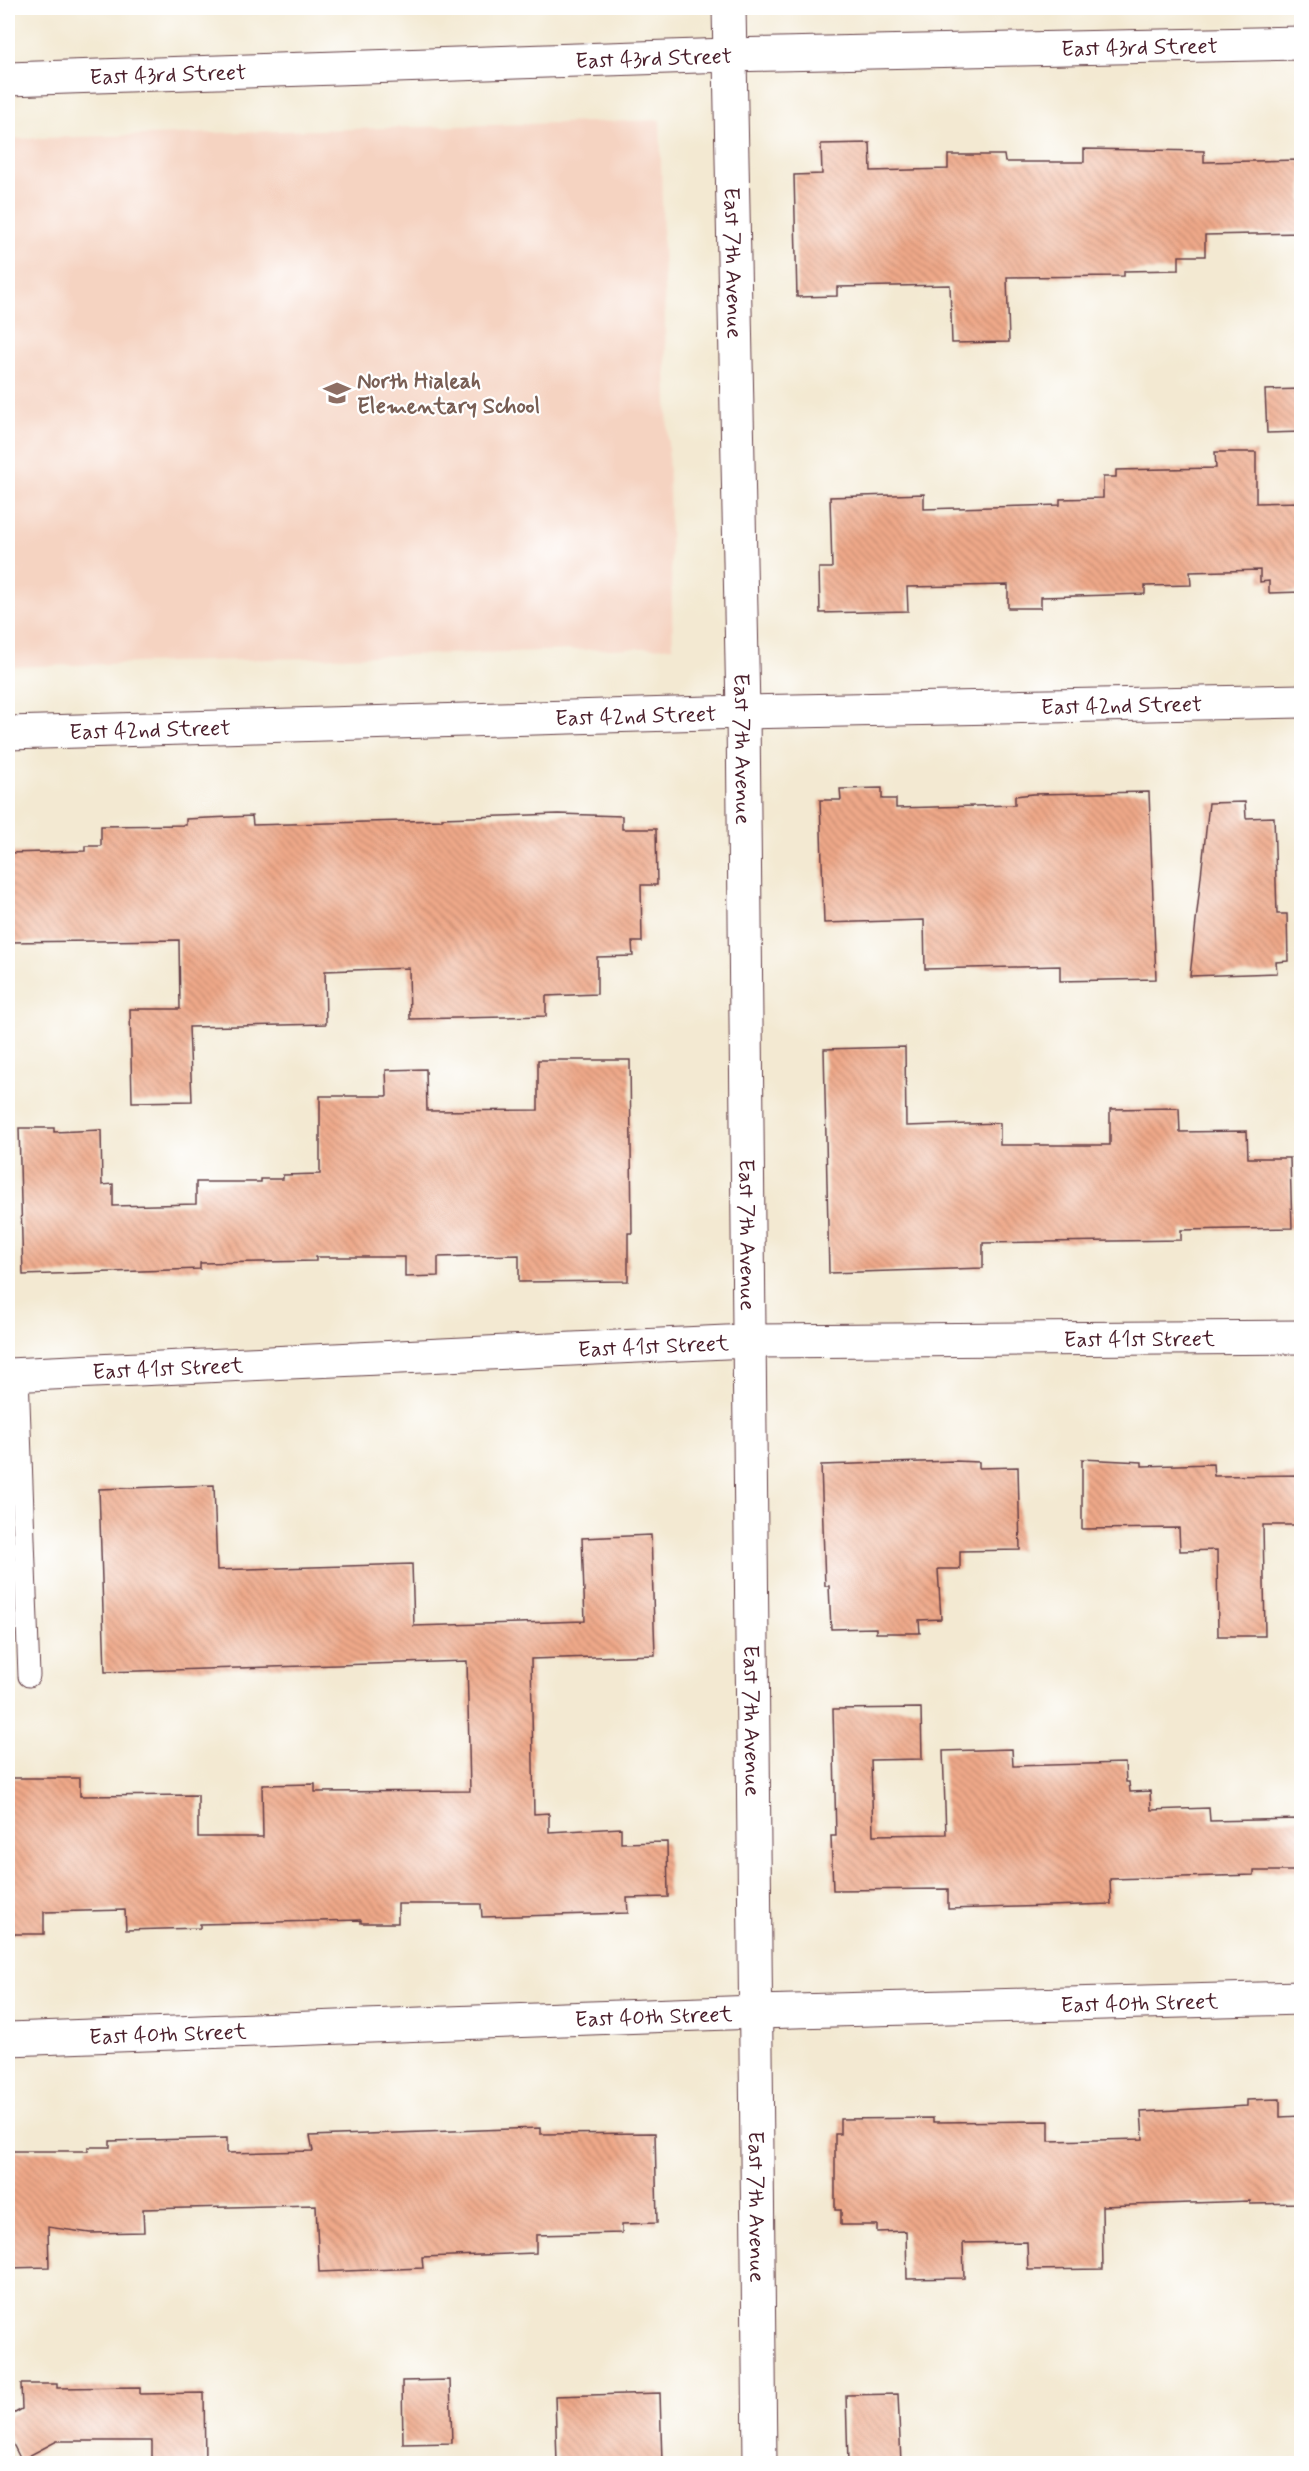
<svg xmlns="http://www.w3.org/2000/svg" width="1309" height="2471" viewBox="0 0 1309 2471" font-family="Mynerve,sans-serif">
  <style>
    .built { fill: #f5d3c1 }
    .building { fill: url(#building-back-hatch) }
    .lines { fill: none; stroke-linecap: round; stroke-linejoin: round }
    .service-casing { stroke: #633d44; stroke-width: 23 }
    .minor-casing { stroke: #633d44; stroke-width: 35 }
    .tertiary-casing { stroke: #633d44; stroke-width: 35 }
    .service { stroke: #fff; stroke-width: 21 }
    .minor { stroke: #fff; stroke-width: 33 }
    .tertiary { stroke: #fff; stroke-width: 33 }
    .labels { text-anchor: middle; stroke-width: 4.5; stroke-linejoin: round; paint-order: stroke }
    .street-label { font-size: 22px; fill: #4a1f2b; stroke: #fff }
    .education-label { font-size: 22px; font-weight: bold; fill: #785e54; stroke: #fff; text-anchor: start }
  </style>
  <defs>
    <pattern id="building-back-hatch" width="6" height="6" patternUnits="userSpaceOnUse" patternTransform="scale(1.5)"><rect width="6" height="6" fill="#efa989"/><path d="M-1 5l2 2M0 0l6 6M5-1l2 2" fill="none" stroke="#c48970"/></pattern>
  </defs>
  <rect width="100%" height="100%" fill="#fff"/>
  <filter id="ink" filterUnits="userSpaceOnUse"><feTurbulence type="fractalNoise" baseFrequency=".0167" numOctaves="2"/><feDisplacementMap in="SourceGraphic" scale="12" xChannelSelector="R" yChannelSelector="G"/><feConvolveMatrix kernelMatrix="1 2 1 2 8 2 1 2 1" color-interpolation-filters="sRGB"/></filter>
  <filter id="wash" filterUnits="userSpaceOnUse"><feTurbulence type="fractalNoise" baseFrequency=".008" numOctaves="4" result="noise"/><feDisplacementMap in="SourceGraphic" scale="24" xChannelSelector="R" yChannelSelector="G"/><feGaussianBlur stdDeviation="1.35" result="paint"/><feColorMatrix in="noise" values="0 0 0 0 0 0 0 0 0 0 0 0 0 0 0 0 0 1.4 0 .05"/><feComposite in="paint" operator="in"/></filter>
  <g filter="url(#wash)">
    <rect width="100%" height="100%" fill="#f3e9d2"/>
    <path class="built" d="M 660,120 L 673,647 L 8,667 L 8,139 Z"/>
    <g id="blocks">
      <g class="building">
        <path d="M 870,143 L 871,171 L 948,169 L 948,155 L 1004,155 L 1005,162 L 1084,162 L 1084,149 L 1204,151 L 1204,162 L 1302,160 L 1302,233 L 1205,235 L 1205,256 L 1179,256 L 1179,270 L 1124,271 L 1124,276 L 1007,277 L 1009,342 L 952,343 L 950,285 L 837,287 L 837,296 L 797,297 L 794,175 L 822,174 L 821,144 Z"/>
        <path d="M 1302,389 L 1302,432 L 1267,433 L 1265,390 Z"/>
        <path d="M 1215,452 L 1256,452 L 1256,503 L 1302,502 L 1302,592 L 1269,593 L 1269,581 L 1260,582 L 1260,570 L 1190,572 L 1191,585 L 1145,586 L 1145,594 L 1041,597 L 1041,608 L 1008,608 L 1008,585 L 907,587 L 908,611 L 820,613 L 819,568 L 832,568 L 830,497 L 924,494 L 924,509 L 1060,505 L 1060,499 L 1103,498 L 1103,477 L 1116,477 L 1116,470 L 1216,468 Z"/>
        <path d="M 882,788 L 882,799 L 896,799 L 896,808 L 1015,805 L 1015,796 L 1033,794 L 1149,792 L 1156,979 L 1060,981 L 1060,966 L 925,969 L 924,920 L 824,923 L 820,800 L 841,800 L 840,789 Z"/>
        <path d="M 1245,802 L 1246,818 L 1274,817 L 1277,914 L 1287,914 L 1288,961 L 1276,962 L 1277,973 L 1190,976 L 1209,803 Z"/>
        <path d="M 558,814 L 622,816 L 622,829 L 656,829 L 657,885 L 641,885 L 642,942 L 632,942 L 633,956 L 597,957 L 597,994 L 546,996 L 546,1016 L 410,1019 L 409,968 L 325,971 L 326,1024 L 189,1027 L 192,1101 L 132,1102 L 130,1009 L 180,1009 L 179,940 L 8,942 L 8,853 L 85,851 L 85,846 L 101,846 L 101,826 L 186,825 L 186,819 L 252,816 L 253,825 L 442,820 L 442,818 Z"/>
        <path d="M 905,1047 L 906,1126 L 1000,1123 L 1000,1145 L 1110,1145 L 1110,1109 L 1179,1108 L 1180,1132 L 1247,1131 L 1248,1158 L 1290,1158 L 1292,1228 L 1181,1230 L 1181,1240 L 983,1243 L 983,1268 L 829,1273 L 824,1049 Z"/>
        <path d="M 538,1060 L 630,1060 L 632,1233 L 628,1233 L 628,1281 L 519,1282 L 519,1255 L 438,1257 L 438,1276 L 405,1277 L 405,1257 L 316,1257 L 316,1261 L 200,1263 L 200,1269 L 23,1275 L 19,1128 L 54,1128 L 54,1132 L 101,1130 L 102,1185 L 113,1184 L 113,1206 L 196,1204 L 196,1182 L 261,1182 L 261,1179 L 283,1179 L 283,1175 L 320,1174 L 320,1096 L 387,1096 L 386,1070 L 426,1069 L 427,1111 L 538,1110 Z"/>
        <path d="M 1082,1459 L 1142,1462 L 1142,1466 L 1213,1464 L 1214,1476 L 1302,1475 L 1302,1525 L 1263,1525 L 1265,1636 L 1218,1636 L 1217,1550 L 1180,1551 L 1179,1528 L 1082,1529 Z"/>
        <path d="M 954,1461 L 979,1462 L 979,1468 L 1018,1467 L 1020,1550 L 960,1551 L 960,1569 L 938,1569 L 941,1619 L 919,1620 L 920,1633 L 876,1633 L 876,1628 L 831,1629 L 829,1586 L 825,1586 L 821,1465 Z"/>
        <path d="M 214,1485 L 217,1570 L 412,1564 L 414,1626 L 585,1621 L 582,1538 L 651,1535 L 655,1655 L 531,1659 L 534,1814 L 549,1813 L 549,1832 L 621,1828 L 621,1843 L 667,1842 L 668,1897 L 627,1898 L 628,1913 L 482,1917 L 481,1904 L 398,1904 L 398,1923 L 361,1923 L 361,1920 L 200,1924 L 200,1928 L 126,1930 L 125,1910 L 44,1912 L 44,1934 L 10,1934 L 8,1778 L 80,1778 L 80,1796 L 198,1795 L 198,1837 L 263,1837 L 262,1785 L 315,1784 L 315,1792 L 470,1791 L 467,1661 L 105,1672 L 99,1489 Z"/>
        <path d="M 921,1708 L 922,1759 L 871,1760 L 873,1835 L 946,1834 L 943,1751 L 1012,1749 L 1013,1766 L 1125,1763 L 1126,1782 L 1129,1782 L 1130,1792 L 1150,1791 L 1151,1810 L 1209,1808 L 1210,1821 L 1302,1819 L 1302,1871 L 1254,1871 L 1254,1875 L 1110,1879 L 1111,1904 L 948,1909 L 948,1889 L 833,1890 L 831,1836 L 836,1836 L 833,1709 Z"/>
        <path d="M 1280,2099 L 1280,2117 L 1302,2116 L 1302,2203 L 1250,2204 L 1250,2201 L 1102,2206 L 1103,2269 L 1028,2270 L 1027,2242 L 963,2243 L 964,2278 L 907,2279 L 906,2231 L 877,2232 L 877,2225 L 841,2225 L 841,2210 L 835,2210 L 835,2134 L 840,2134 L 840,2119 L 933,2118 L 933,2122 L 1049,2121 L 1049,2141 L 1143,2139 L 1141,2112 L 1247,2106 L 1247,2100 Z"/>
        <path d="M 540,2128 L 540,2134 L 655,2133 L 657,2223 L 622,2224 L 622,2233 L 536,2235 L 536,2253 L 422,2257 L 423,2268 L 319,2272 L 316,2205 L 143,2209 L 144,2232 L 90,2233 L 48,2227 L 49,2267 L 8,2268 L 8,2151 L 88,2151 L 88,2147 L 110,2147 L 110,2141 L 227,2138 L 227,2153 L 313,2151 L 310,2136 Z"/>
        <path d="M 450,2380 L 452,2443 L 403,2444 L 402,2381 Z"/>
        <path d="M 21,2384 L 57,2384 L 57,2388 L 140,2387 L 140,2394 L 204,2393 L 205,2463 L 152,2463 L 152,2441 L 57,2441 L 21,2460 L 8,2434 L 8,2417 L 22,2409 Z"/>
        <path d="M 660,2393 L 662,2463 L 557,2463 L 555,2396 Z"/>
        <path d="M 898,2394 L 901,2463 L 848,2463 L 846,2395 Z"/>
      </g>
    </g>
  </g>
  <g filter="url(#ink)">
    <use href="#blocks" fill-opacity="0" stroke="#633d44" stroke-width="1.5"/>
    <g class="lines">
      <defs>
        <path id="service" d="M 18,1375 L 29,1676"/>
        <g id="minor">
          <path id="s1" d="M 729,8 L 743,712 L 760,2464"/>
          <path id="s2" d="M 8,79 L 729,55 L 1302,43"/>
          <path id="s3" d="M 8,733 L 743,712 L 1302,701"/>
          <path id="s4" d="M 8,2039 L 756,2012 L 1302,1998"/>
        </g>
        <g id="tertiary">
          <path id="s5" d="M 8,1375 L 748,1341 L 1302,1337"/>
        </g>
      </defs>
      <use href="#service" class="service-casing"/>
      <use href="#minor" class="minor-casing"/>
      <use href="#tertiary" class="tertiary-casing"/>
      <use href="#service" class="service"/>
      <use href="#minor" class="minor"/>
      <use href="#tertiary" class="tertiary"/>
    </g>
  </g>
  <defs>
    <symbol id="school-bare" viewBox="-9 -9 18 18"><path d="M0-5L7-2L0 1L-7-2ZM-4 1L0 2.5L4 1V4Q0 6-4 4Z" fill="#8d6e63" stroke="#fff" stroke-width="2.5" paint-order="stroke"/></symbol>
  </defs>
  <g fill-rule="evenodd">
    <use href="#school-bare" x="318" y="374" width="38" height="38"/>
  </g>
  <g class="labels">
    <g class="street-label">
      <text dy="8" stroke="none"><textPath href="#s2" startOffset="1132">East 43rd Street</textPath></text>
      <text dy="8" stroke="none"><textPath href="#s2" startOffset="646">East 43rd Street</textPath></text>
      <text dy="8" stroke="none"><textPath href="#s2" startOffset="160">East 43rd Street</textPath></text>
      <text dy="8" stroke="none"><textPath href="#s1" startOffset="255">East 7th Avenue</textPath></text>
      <text dy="8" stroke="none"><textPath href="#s3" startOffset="1114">East 42nd Street</textPath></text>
      <text dy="8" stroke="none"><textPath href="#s3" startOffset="628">East 42nd Street</textPath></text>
      <text dy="8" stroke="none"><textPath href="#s3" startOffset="142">East 42nd Street</textPath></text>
      <text dy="8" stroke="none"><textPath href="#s1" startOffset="741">East 7th Avenue</textPath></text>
      <text dy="8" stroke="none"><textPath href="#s1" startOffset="1227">East 7th Avenue</textPath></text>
      <text dy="8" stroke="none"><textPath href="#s5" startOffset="1132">East 41st Street</textPath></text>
      <text dy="8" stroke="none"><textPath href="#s5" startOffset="646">East 41st Street</textPath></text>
      <text dy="8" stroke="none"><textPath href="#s5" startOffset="160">East 41st Street</textPath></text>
      <text dy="8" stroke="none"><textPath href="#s1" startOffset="1713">East 7th Avenue</textPath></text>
      <text dy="8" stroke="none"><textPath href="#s4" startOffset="1132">East 40th Street</textPath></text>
      <text dy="8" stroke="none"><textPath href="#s4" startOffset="646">East 40th Street</textPath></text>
      <text dy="8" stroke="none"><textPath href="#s4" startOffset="160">East 40th Street</textPath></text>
      <text dy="8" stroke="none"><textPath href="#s1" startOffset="2199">East 7th Avenue</textPath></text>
    </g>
    <g class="education-label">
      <text x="357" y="388">North Hialeah<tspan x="357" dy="25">Elementary School</tspan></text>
    </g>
  </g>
  <rect width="1309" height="2471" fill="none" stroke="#fff" stroke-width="30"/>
</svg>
